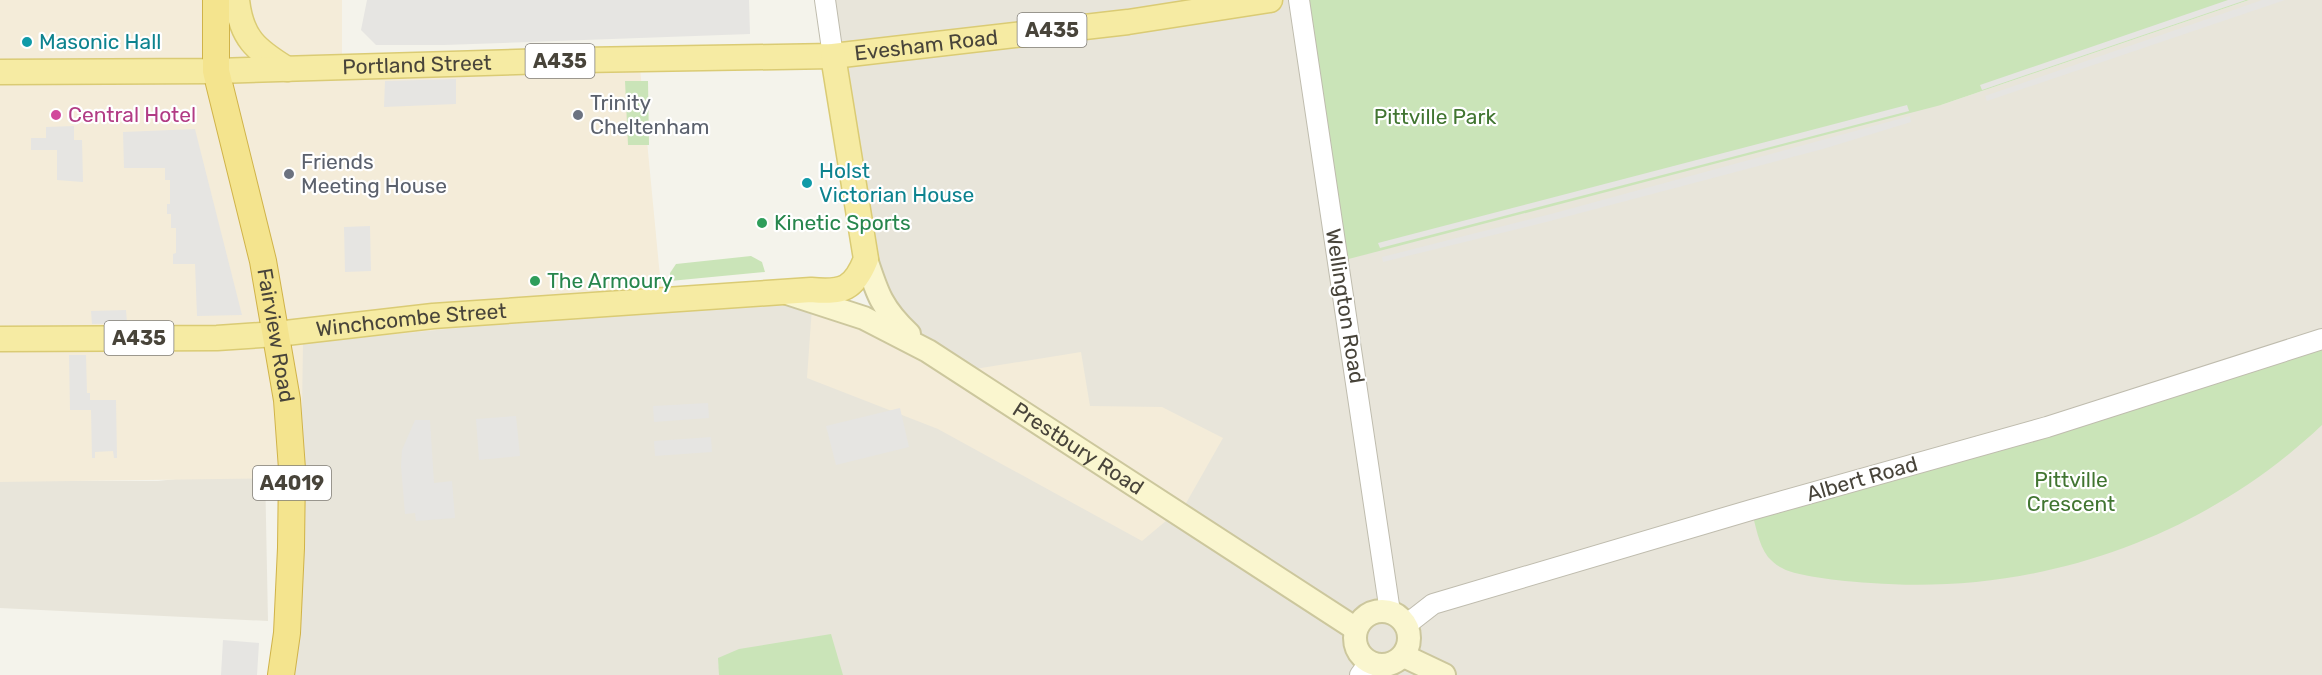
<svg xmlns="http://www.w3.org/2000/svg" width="2322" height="675" viewBox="0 0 2322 675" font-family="Rubik,sans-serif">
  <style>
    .residential { fill: #e8e5da }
    .commercial { fill: #f4ecd9 }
    .green { fill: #cae4b8 }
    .parking { fill: #e6e5e2 }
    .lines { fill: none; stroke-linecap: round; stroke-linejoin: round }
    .tertiary-casing { stroke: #bfbcae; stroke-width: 22 }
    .secondary-casing { stroke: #ccc79d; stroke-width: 26 }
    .primary-casing { stroke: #dacb74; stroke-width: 27 }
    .trunk-casing { stroke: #d0b349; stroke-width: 28 }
    .tertiary { stroke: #fff; stroke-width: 20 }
    .secondary { stroke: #faf6cf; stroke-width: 22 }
    .primary { stroke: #f6eba3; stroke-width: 24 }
    .trunk { stroke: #f4e48e; stroke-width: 26 }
    .culture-dot { fill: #0f9aa8; stroke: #fff; stroke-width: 2 }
    .hotel-dot { fill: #d1479c; stroke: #fff; stroke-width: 2 }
    .worship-dot { fill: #6b7280; stroke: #fff; stroke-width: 2 }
    .leisure-dot { fill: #2e9e5b; stroke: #fff; stroke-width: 2 }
    .labels { text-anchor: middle; stroke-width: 4.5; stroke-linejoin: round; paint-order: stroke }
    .shield { fill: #fff; stroke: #7f7c75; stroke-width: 1.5 }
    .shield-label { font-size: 20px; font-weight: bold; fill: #48443a }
    .culture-label { font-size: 21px; fill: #0d838f; stroke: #fff; text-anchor: start }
    .street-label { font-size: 21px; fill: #48443a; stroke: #fff }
    .worship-label { font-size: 21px; fill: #5b616d; stroke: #fff; text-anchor: start }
    .hotel-label { font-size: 21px; fill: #b23c85; stroke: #fff; text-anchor: start }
    .park-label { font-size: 21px; fill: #417531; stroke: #fff }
    .leisure-label { font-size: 21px; fill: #27864d; stroke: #fff; text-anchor: start }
  </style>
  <rect width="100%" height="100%" fill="#f4f3eb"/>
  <g class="residential">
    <path d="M 827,0 L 1299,0 L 1941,105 L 2249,0 L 2322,0 L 2322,675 L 281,675 L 287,633 L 277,334 L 787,293 L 886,328 L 877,294 Z"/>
    <path d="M 265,469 L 268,621 L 0,608 L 0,481 L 158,481 Z"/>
  </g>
  <g class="commercial">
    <path d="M 0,0 L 342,0 L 342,74 L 640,68 L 663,308 L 303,343 L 301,478 L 0,482 Z"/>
    <path d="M 812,307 L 975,369 L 1081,352 L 1090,406 L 1162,407 L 1223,438 L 1185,505 L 1142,541 L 938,429 L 807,378 Z"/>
  </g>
  <g class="green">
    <path d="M 1299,0 L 2249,0 L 1941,105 L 1337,262 Z"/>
    <path d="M 625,81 L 648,81 L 649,145 L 628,145 Z"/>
    <path d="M 751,256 L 762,262 L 765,272 L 670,281 L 670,273 L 676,264 Z"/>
    <path d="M 2322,339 L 2322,425 C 2202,539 2036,596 1871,583 C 1852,582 1797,577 1782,568 C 1777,566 1772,561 1768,557 C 1758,544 1756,525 1751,510 Z"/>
    <path d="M 831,634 L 843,675 L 719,675 L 718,658 L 739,649 Z"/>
  </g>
  <g class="parking">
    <path d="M 367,0 L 749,0 L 750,34 L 444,45 L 376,45 L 361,30 Z"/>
    <path d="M 2228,0 L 2246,0 L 1982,90 L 1980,85 Z"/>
    <path d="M 2262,0 L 2285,0 L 1987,101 L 1985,96 Z"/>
    <path d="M 456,79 L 456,104 L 384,107 L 385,81 Z"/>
    <path d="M 1907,105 L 1909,111 L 1380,248 L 1378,243 Z"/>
    <path d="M 1910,116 L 1911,122 L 1823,149 L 1550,221 L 1383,262 L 1382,257 L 1551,214 Z"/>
    <path d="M 74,126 L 74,140 L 82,140 L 83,182 L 57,180 L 57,150 L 31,150 L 31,138 L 46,138 L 46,127 Z"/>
    <path d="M 195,129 L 201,153 L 242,315 L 197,316 L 195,264 L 173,264 L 173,254 L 176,253 L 176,228 L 171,228 L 171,214 L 167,214 L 167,204 L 170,204 L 170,180 L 165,180 L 165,168 L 124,168 L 123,132 Z"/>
    <path d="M 370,226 L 371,271 L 345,272 L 344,227 Z"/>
    <path d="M 126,310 L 127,323 L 92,324 L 91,311 Z"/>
    <path d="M 69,355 L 86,355 L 87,393 L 90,393 L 90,400 L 116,400 L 117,458 L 114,458 L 113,451 L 95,452 L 95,458 L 92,458 L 91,410 L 70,410 Z"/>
    <path d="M 708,403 L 709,418 L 654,422 L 653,406 Z"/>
    <path d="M 900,408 L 909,447 L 836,465 L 826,426 Z"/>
    <path d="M 516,416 L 520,456 L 479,460 L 476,419 Z"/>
    <path d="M 415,420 L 430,420 L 434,483 L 452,481 L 455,518 L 416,521 L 415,513 L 405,514 L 401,466 L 402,450 Z"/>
    <path d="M 711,437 L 712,452 L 655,456 L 654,441 Z"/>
    <path d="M 223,640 L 259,643 L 257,675 L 221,675 Z"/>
  </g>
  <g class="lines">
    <defs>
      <g id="tertiary">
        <path d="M 825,0 L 833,56"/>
        <path d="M 1299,0 L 1390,612"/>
        <path d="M 1406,625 L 1433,604 L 1751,510 L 2047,427 L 2322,339"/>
        <path d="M 1360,675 L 1369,663"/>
      </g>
      <g id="secondary">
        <path d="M 866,259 C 877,293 882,309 909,334"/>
        <path id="s1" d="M 787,293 L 864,318 L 928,351 L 1356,629"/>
        <circle cx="1382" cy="638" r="27"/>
        <path d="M 1404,656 L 1444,675"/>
      </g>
      <g id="primary">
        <path d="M 237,0 C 241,38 256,50 287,69"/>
        <path id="s2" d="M 0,72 L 216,71 L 581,60 L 833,56 L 1128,22 L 1270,0"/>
        <path id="s3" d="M 0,339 L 217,338 L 277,334 L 433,316 L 811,290 C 843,293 854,289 866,259 L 833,56"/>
      </g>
      <g id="trunk">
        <path id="s4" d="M 216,0 L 216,71 L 263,261 L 287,400 L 292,469 L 291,548 L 287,633 L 281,675"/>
      </g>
    </defs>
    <use href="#tertiary" class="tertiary-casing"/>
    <use href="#secondary" class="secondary-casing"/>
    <use href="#primary" class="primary-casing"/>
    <use href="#trunk" class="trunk-casing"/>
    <use href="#tertiary" class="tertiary"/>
    <use href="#secondary" class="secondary"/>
    <use href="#primary" class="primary"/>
    <use href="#trunk" class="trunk"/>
  </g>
  <g class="culture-dot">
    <circle cx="27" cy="42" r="6"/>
    <circle cx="807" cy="183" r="6"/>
  </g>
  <circle class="hotel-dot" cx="56" cy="115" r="6"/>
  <g class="worship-dot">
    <circle cx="578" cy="115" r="6"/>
    <circle cx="289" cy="174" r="6"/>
  </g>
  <g class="leisure-dot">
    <circle cx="762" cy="223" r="6"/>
    <circle cx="535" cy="281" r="6"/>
  </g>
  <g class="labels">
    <g class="shield">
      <rect x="1017.5" y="13" width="69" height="34" rx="4.5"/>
      <rect x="525.5" y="44" width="69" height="34" rx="4.5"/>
      <rect x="104.5" y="321" width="69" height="34" rx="4.5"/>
      <rect x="253" y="466" width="78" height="34" rx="4.5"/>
    </g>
    <g class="shield-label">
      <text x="1052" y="37">A435</text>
      <text x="560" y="68">A435</text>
      <text x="139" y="345">A435</text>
      <text x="292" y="490">A4019</text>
    </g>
    <g class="culture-label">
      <text x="39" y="49">Masonic Hall</text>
      <text x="819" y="178">Holst<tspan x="819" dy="24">Victorian House</tspan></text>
    </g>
    <g class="street-label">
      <text dy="7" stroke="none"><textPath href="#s2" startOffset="927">Evesham Road</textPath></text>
      <text dy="7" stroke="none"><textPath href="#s2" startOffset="417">Portland Street</textPath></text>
      <text transform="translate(1345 306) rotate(81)" y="7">Wellington Road</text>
      <text dy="7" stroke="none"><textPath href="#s3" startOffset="412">Winchcombe Street</textPath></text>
      <text dy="7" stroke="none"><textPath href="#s4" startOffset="342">Fairview Road</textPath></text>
      <text dy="7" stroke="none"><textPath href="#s1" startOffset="332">Prestbury Road</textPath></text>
      <text transform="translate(1862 479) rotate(-16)" y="7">Albert Road</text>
    </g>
    <g class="worship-label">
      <text x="590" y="110">Trinity<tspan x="590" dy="24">Cheltenham</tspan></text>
      <text x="301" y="169">Friends<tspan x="301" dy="24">Meeting House</tspan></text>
    </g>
    <g class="hotel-label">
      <text x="68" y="122">Central Hotel</text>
    </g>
    <g class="park-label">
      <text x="1435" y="124">Pittville Park</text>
      <text x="2071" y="487">Pittville<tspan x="2071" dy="24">Crescent</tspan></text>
    </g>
    <g class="leisure-label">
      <text x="774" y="230">Kinetic Sports</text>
      <text x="547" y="288">The Armoury</text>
    </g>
  </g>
</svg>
